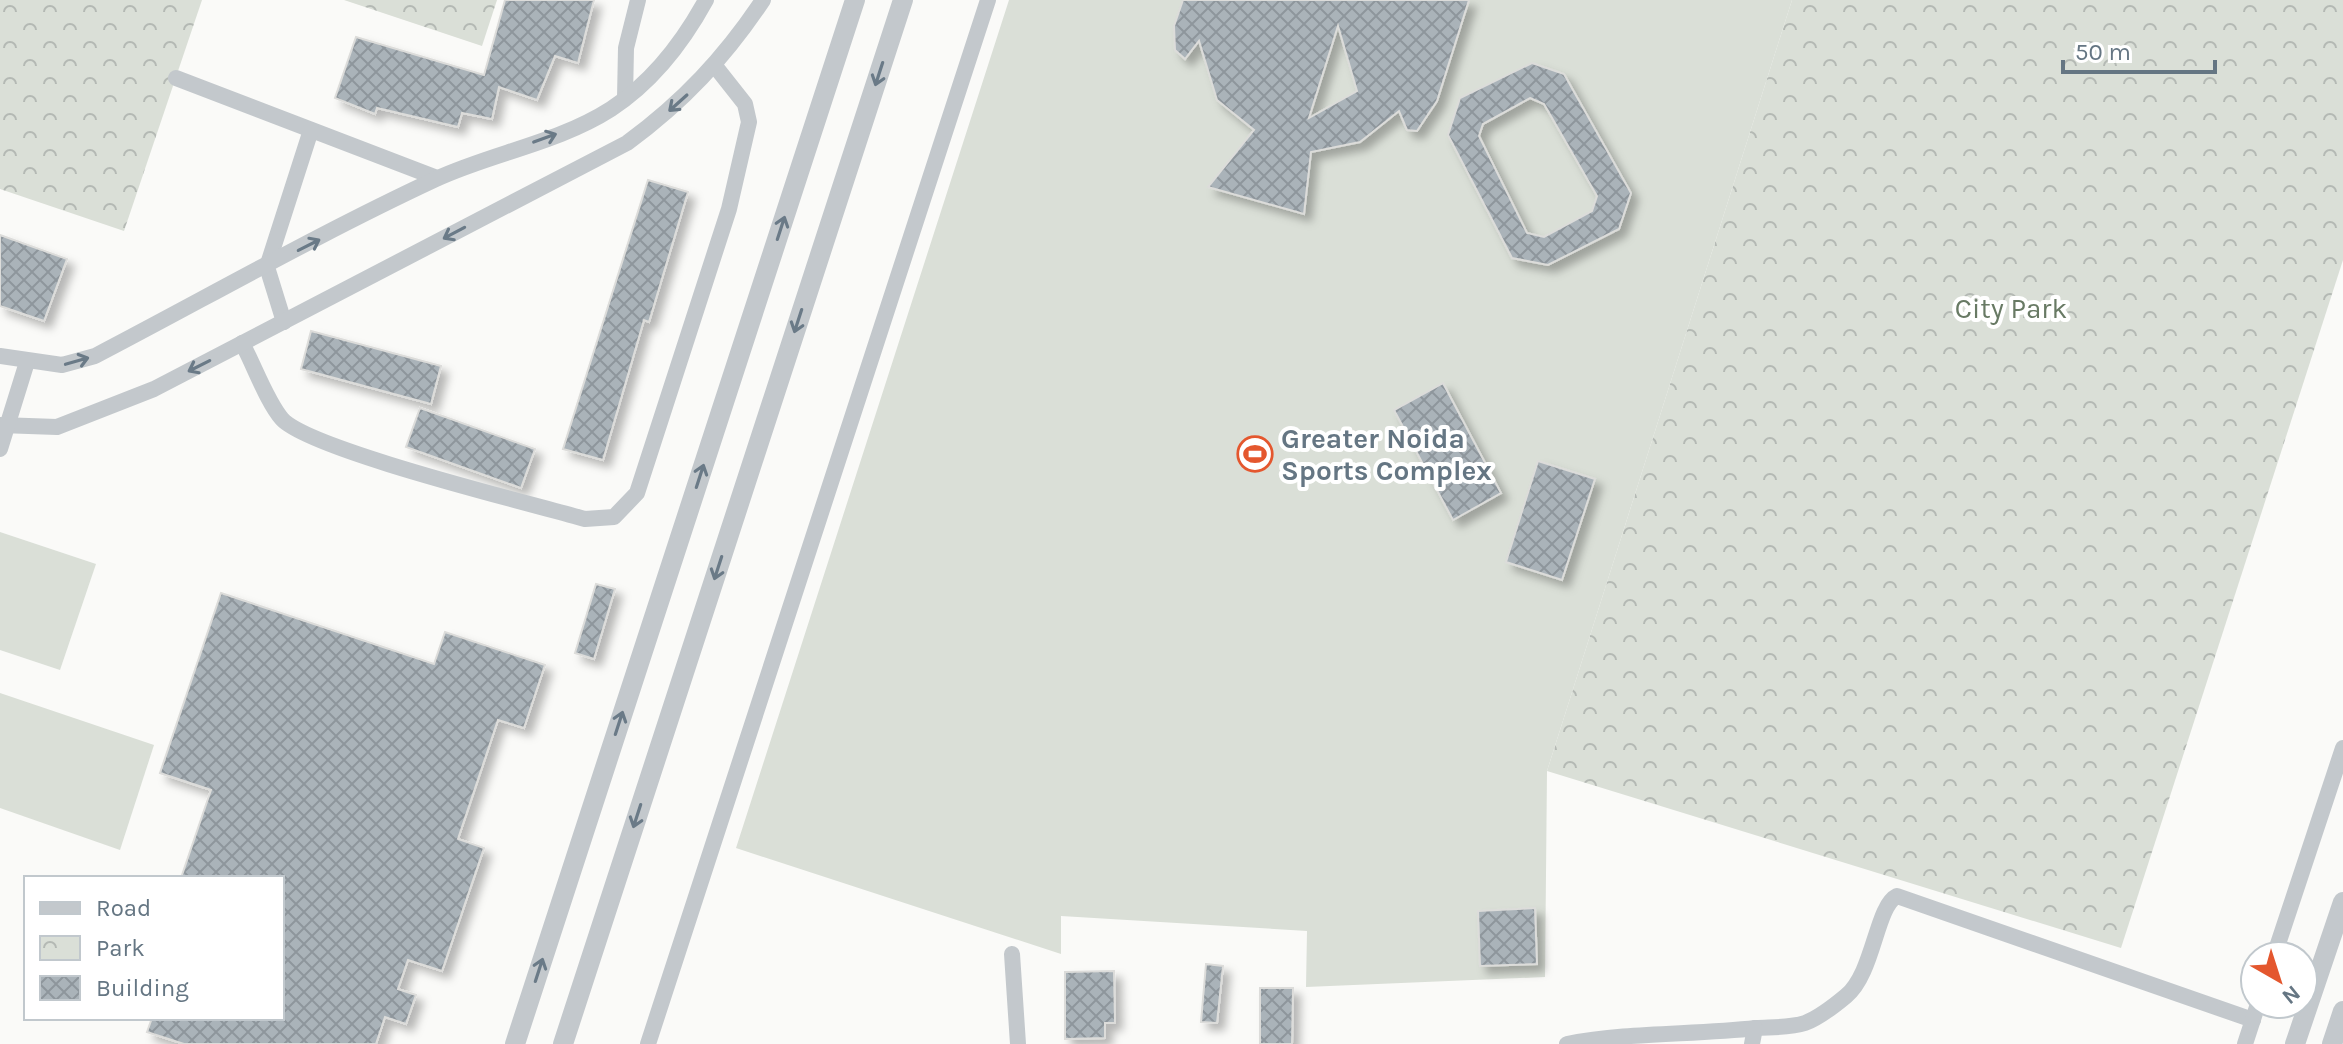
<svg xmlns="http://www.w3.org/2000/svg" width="2343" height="1044" viewBox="0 0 2343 1044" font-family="Karla,sans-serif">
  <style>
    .park { fill: url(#park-crowns) }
    .garden { fill: #dadfd7 }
    .building { fill: url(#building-cross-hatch); stroke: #dcdcda; stroke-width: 2; fill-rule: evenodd; filter: url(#shadow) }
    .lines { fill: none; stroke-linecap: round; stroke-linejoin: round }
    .minor { stroke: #c3c8cc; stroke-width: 16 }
    .tertiary { stroke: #c3c8cc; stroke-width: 20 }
    .oneway { stroke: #6a7a87 }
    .labels { text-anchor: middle; stroke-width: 8; stroke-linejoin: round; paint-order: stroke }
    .park-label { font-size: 28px; fill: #687a64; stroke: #fff }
    .poi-label { font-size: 28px; font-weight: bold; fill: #657683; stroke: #fff; text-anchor: start }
  </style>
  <defs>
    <pattern id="park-crowns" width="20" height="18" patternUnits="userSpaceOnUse" patternTransform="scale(2)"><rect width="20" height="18" fill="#dadfd7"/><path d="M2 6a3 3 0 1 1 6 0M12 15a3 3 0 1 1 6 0" fill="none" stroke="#b4b9b4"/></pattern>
    <pattern id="building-cross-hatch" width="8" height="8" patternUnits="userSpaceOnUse" patternTransform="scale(2)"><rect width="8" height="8" fill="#aab3b9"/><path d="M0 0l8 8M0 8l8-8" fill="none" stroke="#8e969c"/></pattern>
    <filter id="shadow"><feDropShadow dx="7" dy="7" stdDeviation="4" flood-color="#0004"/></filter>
  </defs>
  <rect width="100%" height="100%" fill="#fafaf8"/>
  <g class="park">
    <path d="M 0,0 L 202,0 L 124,231 L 0,189 Z"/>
    <path d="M 344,0 L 497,0 L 482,46 Z"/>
    <path d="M 1792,0 L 2343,0 L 2343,260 L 2121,948 L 1547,771 Z"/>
  </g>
  <g class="garden">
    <path d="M 1009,0 L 1792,0 L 1547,771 L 1545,977 L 1306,987 L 1307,931 L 1061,916 L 1061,954 L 736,848 Z"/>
    <path d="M 0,532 L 96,564 L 60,670 L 0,650 Z"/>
    <path d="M 0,693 L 154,745 L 120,850 L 0,808 Z"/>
  </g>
  <g class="building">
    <path d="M 505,0 L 594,0 L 578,63 L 555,56 L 537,100 L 499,87 L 492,119 L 462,113 L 458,127 L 377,108 L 375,114 L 335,98 L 356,37 L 484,75 Z"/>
    <path d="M 1183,0 L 1469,0 L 1437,101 L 1417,131 L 1407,130 L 1399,111 L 1360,142 L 1311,152 L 1304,214 L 1208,187 L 1254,130 L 1217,100 L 1199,41 L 1185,59 L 1175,50 L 1174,26 ZM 1338,26 L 1357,91 L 1309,118 Z"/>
    <path d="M 1532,63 L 1564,74 L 1631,193 L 1619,229 L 1548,265 L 1512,258 L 1448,135 L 1460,98 ZM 1530,98 L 1544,104 L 1597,196 L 1592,211 L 1544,237 L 1527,233 L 1479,136 L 1483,124 Z"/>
    <path d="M 648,180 L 688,192 L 649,322 L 644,320 L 603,460 L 563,449 Z"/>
    <path d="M 0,235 L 67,259 L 44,321 L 0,306 Z"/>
    <path d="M 311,331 L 441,366 L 431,404 L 301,369 Z"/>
    <path d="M 1443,383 L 1501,493 L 1453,520 L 1394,410 Z"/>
    <path d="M 420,408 L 535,449 L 521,488 L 406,447 Z"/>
    <path d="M 1538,461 L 1595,479 L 1562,580 L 1506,562 Z"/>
    <path d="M 596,584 L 615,589 L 594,659 L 575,653 Z"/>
    <path d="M 221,593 L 434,664 L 445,632 L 545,665 L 524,728 L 498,720 L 458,839 L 484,848 L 442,971 L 408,960 L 398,989 L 416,995 L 406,1024 L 385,1017 L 376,1044 L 184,1044 L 147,1032 L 152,1018 L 282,1018 L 282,878 L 181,878 L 211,790 L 160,773 Z"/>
    <path d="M 1535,908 L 1537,964 L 1480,966 L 1478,911 Z"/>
    <path d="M 1206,964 L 1223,966 L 1217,1023 L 1201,1022 Z"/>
    <path d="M 1114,971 L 1115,1023 L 1105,1023 L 1105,1038 L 1065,1039 L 1065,972 Z"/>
    <path d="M 1260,988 L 1293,988 L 1292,1044 L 1260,1044 Z"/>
  </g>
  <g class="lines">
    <g class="minor">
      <path d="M 176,78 L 437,178"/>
      <path d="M 625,98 L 626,48 L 638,0"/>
      <path d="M 284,322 L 267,267 L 311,130"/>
      <path d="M 242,343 C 254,365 267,402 282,419 C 310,450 533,504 585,519 L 614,517 L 637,493 L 729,209 L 749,122 L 745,104 L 715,66"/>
      <path d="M 0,356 L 62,365 L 95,356 C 208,297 320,233 436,179 C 492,153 558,143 611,109 C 651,83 683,42 706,0"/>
      <path d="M 0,425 L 57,427 L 154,389 L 627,143 C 683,102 725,57 763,0"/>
      <path d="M 0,449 L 27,362"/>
      <path d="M 1012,954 L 1018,1044"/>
      <path d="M 2274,956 L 2343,748"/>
      <path d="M 648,1044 L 988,0"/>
      <path d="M 1567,1044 C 1629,1032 1693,1035 1756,1028 C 1771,1027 1790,1028 1805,1023 C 1819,1018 1834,1006 1846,996 C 1874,973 1876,906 1897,896 L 2253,1020"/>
      <path d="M 1752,1044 L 1755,1028"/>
      <path d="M 2245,1044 L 2258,1004"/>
    </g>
    <g class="tertiary">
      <path d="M 515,1044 L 855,0"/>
      <path d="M 563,1044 L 903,0"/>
      <path d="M 2295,1044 L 2343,902"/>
      <path d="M 2332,1044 L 2343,1011"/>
    </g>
  </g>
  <defs><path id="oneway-shaft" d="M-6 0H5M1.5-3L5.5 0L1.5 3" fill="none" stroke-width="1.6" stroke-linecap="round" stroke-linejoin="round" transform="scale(2)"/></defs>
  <g class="oneway">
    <use href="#oneway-shaft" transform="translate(879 74) rotate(108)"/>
    <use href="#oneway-shaft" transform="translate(678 103) rotate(138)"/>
    <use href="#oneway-shaft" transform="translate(545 138) rotate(-20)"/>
    <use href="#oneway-shaft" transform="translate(781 228) rotate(-72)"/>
    <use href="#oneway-shaft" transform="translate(454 233) rotate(152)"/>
    <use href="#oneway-shaft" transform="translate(309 245) rotate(-27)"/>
    <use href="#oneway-shaft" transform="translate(798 321) rotate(108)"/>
    <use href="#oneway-shaft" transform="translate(77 361) rotate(-16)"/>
    <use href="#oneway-shaft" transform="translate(199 366) rotate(153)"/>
    <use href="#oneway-shaft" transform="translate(700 476) rotate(-72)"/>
    <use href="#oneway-shaft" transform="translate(718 568) rotate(108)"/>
    <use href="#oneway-shaft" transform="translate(619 723) rotate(-72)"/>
    <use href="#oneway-shaft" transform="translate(637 816) rotate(108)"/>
    <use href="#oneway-shaft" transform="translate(539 970) rotate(-72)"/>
  </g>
  <defs>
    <symbol id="stadium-ring" viewBox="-11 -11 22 22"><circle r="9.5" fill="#fff" stroke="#e4572e" stroke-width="1.5"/><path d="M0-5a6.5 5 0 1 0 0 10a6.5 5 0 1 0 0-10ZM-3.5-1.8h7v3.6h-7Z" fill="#e4572e"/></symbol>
  </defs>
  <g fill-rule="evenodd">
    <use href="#stadium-ring" x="1235" y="434" width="40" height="40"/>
  </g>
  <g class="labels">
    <g class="park-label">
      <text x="2011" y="318">City Park</text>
    </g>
    <g class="poi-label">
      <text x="1281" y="448">Greater Noida<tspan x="1281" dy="32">Sports Complex</tspan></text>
    </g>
  </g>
  <rect x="24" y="876" width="260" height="144" fill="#ffffff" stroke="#c1c8cd" stroke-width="2"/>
  <rect x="40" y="902" width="40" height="12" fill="#c3c8cc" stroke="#c1c8cd" stroke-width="2"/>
  <text x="96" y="916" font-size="24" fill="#657683">Road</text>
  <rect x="40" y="936" width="40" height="24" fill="url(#park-crowns)" stroke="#c1c8cd" stroke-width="2"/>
  <text x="96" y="956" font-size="24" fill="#657683">Park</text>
  <rect x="40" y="976" width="40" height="24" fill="url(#building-cross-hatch)" stroke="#c1c8cd" stroke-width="2"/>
  <text x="96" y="996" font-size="24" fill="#657683">Building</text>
  <g transform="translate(2279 980) rotate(141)"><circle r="38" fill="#ffffff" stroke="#c1c8cd" stroke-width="2"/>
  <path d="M0-6L14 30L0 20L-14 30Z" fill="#e4572e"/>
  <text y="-12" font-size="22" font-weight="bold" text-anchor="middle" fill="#657683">N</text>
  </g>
  <path d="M2063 60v12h152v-12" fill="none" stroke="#657683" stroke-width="4"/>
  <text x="2075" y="60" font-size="24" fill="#657683" stroke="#ffffff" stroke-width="6" paint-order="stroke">50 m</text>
</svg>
